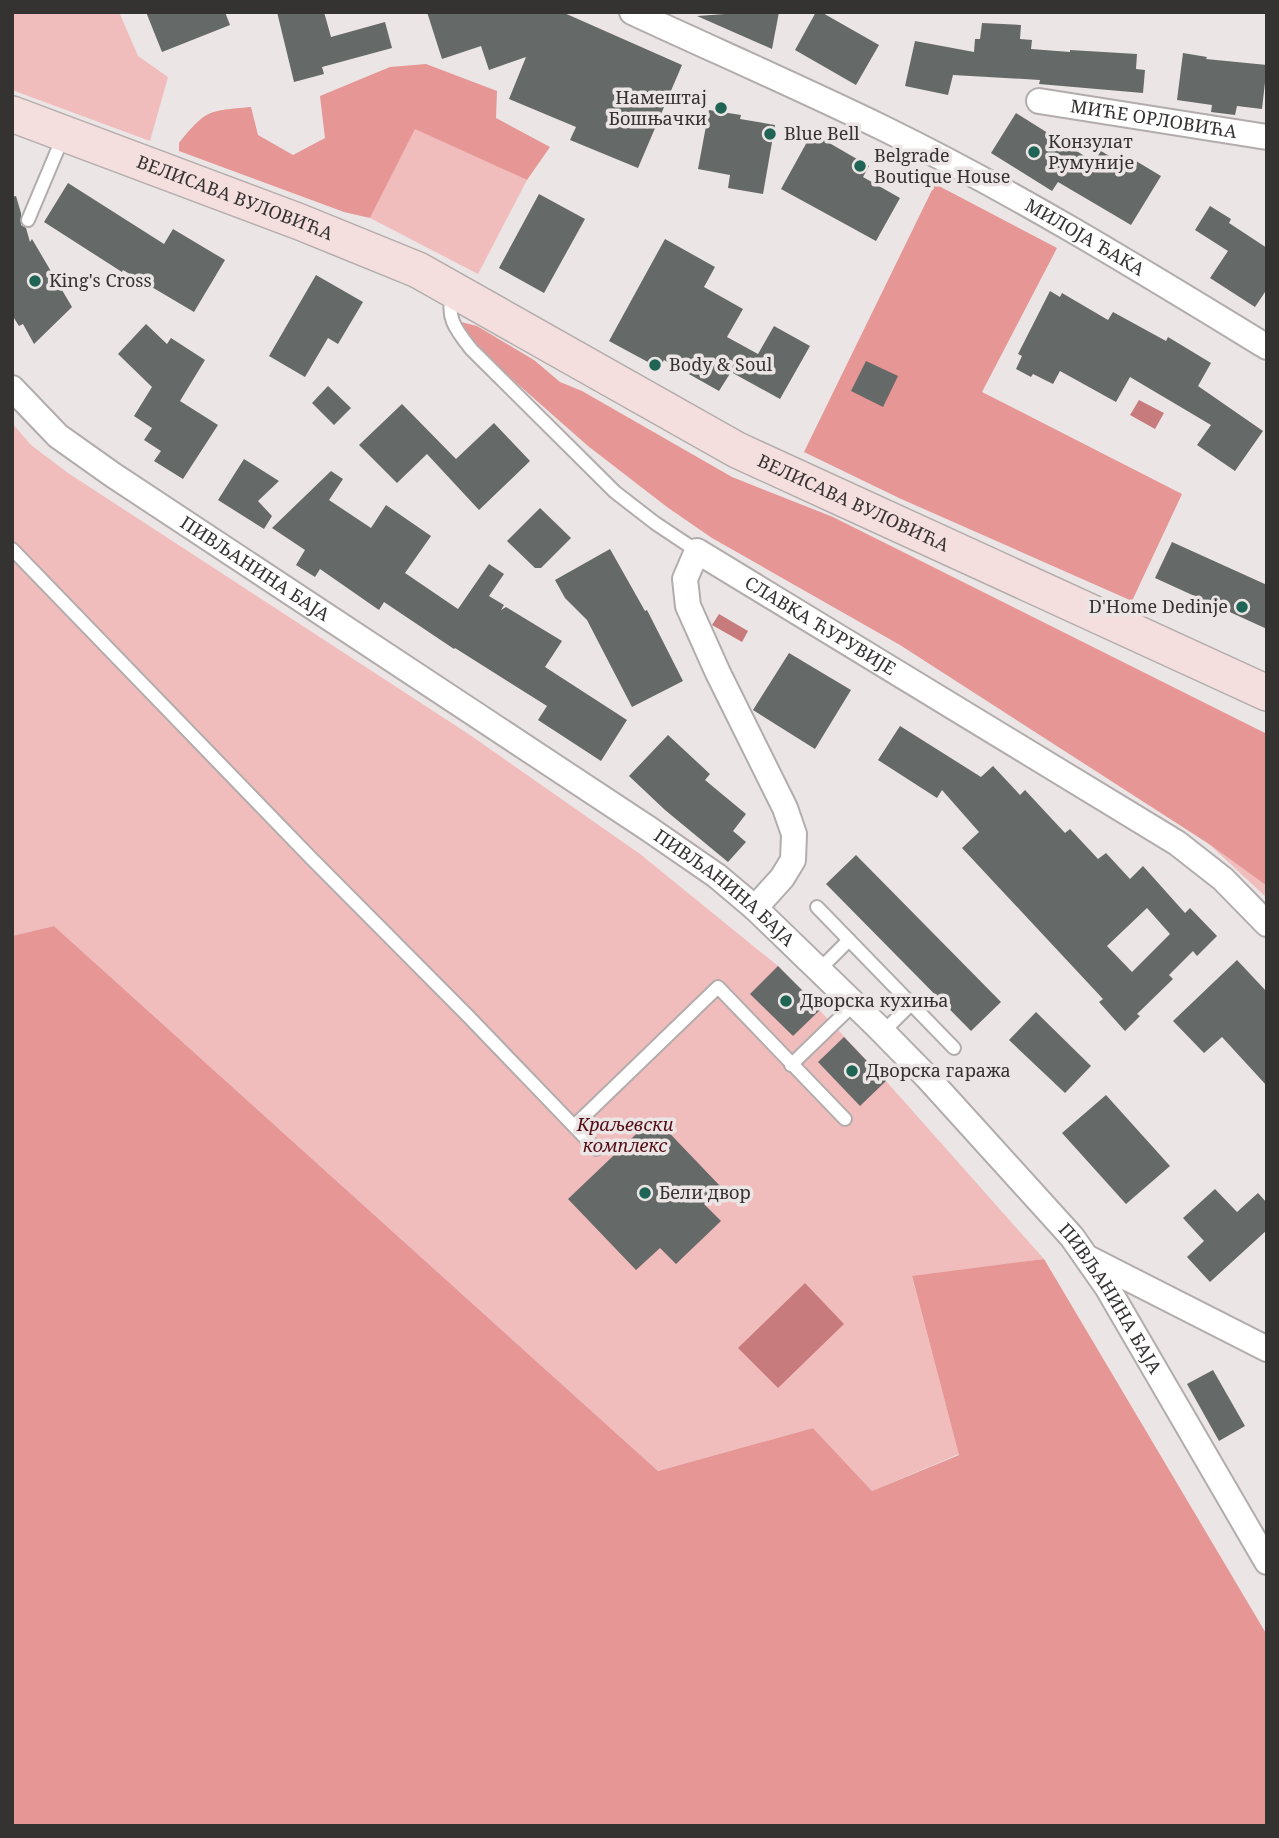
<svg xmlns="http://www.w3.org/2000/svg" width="1279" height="1838" viewBox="0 0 1279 1838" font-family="'Noto Serif',serif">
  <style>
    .green { fill: #f1bdbc }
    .forest { fill: #e59695 }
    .water { fill: #c87b7c }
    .building { fill: #656968; fill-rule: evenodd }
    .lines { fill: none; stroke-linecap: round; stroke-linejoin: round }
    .lane-casing { stroke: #b2adac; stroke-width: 16 }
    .street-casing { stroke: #b2adac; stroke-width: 28 }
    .secondary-casing { stroke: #b2adac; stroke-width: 38 }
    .lane { stroke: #fff; stroke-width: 12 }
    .street { stroke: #fff; stroke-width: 24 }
    .secondary { stroke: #f5dfde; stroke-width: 35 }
    .poi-dot { fill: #1f6455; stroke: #ebe5e5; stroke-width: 2.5 }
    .labels { text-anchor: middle; stroke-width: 7; stroke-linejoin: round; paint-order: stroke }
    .poi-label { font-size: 18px; fill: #353332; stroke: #ebe5e5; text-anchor: start }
    .street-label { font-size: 18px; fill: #353332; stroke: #ebe5e5 }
    .park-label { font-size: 18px; font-style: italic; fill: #540d16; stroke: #ebe5e5 }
  </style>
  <rect width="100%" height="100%" fill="#ebe5e5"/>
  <g class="green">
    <path d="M 12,12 L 119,12 L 138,56 L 168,77 L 150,141 L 12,90 Z"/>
    <path d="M 415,128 L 527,180 L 478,274 L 370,218 Z"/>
    <path d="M 12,423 L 31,445 L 68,473 L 467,733 L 640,854 L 778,966 L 886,1081 L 1044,1259 L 912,1277 L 959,1454 L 872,1491 L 813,1428 L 658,1471 L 54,926 L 12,936 Z"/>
    <path d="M 1209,844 L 1267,886 L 1267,898 Z"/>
  </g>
  <g class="forest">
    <path d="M 426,64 L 497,91 L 496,118 L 550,147 L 527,180 L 415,129 L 370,218 L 344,212 L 179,151 L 179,143 C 207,109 208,111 251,107 L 258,135 L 293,155 L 325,138 L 320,96 L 390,67 Z"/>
    <path d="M 935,184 L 1057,248 L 982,392 L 1182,494 L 1132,601 L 899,498 L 804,452 Z"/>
    <path d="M 461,322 L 477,326 L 534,360 L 560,382 L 582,391 L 732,477 L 833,517 L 1267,734 L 1267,886 L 1209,844 L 900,645 L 712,538 L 667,507 L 588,446 L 479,350 L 466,335 Z"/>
    <path d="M 54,926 L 658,1471 L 813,1428 L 872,1491 L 959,1455 L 912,1276 L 1044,1259 L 1267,1635 L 1267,1826 L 12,1826 L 12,936 Z"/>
  </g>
  <g class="water">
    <path d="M 1139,400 L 1164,413 L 1155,429 L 1130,415 Z"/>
    <path d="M 719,614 L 748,631 L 742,642 L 712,625 Z"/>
    <path d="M 805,1283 L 844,1324 L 778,1388 L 738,1348 Z"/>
  </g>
  <g class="building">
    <path d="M 146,12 L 225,12 L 230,25 L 162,52 Z"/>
    <path d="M 277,12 L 324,12 L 331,37 L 385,22 L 392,48 L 322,67 L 324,74 L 294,82 Z"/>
    <path d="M 427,12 L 562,12 L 682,65 L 638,168 L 570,140 L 576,127 L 509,99 L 526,57 L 489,70 L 481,46 L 442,59 Z"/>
    <path d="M 753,12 L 779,12 L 772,49 L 697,16 Z"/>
    <path d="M 816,12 L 821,12 L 879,45 L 856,85 L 795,50 Z"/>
    <path d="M 982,23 L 1021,25 L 1020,39 L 1032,40 L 1031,49 L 1070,52 L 1070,50 L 1137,54 L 1136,69 L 1145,70 L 1143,93 L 1039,84 L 1040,80 L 953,75 L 948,95 L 905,86 L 915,41 L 974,52 L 975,39 L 980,39 Z"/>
    <path d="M 1183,53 L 1207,57 L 1206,59 L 1267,65 L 1262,109 L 1237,106 L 1235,115 L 1211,112 L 1212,105 L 1177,100 Z"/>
    <path d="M 709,110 L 741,115 L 740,119 L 775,125 L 763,194 L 728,188 L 730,175 L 698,169 Z"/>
    <path d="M 1016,113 L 1094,162 L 1101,151 L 1131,169 L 1136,161 L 1161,176 L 1131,225 L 1058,182 L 1052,191 L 991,153 Z"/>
    <path d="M 812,133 L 869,166 L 863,177 L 900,198 L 876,241 L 781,189 Z"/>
    <path d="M 68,183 L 164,244 L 173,229 L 225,260 L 194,312 L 123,270 L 122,272 L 44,222 Z"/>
    <path d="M 539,194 L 585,219 L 544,293 L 499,268 Z"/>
    <path d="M 16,196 L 21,213 L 21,225 L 26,228 L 30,242 L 32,239 L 72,307 L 34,344 L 23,324 L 19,326 L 12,315 L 12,197 Z"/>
    <path d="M 1210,206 L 1231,219 L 1229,223 L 1267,248 L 1267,289 L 1255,307 L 1210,278 L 1228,251 L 1195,230 Z"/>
    <path d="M 665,239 L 715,267 L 704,287 L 743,309 L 727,337 L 758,354 L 774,326 L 810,346 L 780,399 L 731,372 L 719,391 L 664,360 L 659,368 L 609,341 Z"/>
    <path d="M 316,275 L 363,302 L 338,344 L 328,338 L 305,377 L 269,356 Z"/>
    <path d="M 1050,291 L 1060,297 L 1062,293 L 1108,320 L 1113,312 L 1166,341 L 1168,337 L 1211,363 L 1198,386 L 1263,431 L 1235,471 L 1197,445 L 1211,425 L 1130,377 L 1116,402 L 1060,371 L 1053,384 L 1033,374 L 1031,377 L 1016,369 L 1022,356 L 1018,354 Z"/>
    <path d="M 146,324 L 167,344 L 171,338 L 205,360 L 180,401 L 218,425 L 183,479 L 154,461 L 161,451 L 144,440 L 152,428 L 134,416 L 152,387 L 118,354 Z"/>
    <path d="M 866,361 L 898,376 L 883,407 L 851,391 Z"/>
    <path d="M 328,386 L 351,408 L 334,425 L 312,403 Z"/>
    <path d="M 402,404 L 456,459 L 494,423 L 530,461 L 479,510 L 427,454 L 397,483 L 359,445 Z"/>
    <path d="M 244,459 L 279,481 L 258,501 L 272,516 L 264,529 L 218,500 Z"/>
    <path d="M 331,471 L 343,479 L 329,500 L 371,528 L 386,505 L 431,536 L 405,573 L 458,609 L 489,564 L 504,574 L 489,596 L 504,605 L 501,610 L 506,607 L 562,641 L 545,667 L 627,720 L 601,761 L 538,720 L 547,706 L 455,648 L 454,649 L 384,602 L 379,610 L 320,569 L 315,577 L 296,565 L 305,550 L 272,528 Z"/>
    <path d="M 540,508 L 571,538 L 541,568 L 535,568 L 507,541 Z"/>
    <path d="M 1172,542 L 1267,585 L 1267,629 L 1155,578 Z"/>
    <path d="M 610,549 L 645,611 L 647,610 L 683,681 L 632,707 L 587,620 L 565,598 L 555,580 Z"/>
    <path d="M 789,653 L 851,690 L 815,749 L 753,710 Z"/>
    <path d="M 900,726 L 981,777 L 993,766 L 1020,795 L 1025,790 L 1065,833 L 1070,829 L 1098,859 L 1106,853 L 1130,879 L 1143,866 L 1185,913 L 1190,908 L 1217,936 L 1197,956 L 1193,951 L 1169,975 L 1173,979 L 1137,1014 L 1140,1016 L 1125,1031 L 1099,1002 L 1103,999 L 962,848 L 979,832 L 942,790 L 937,798 L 878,760 ZM 1147,908 L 1170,934 L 1132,972 L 1107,946 Z"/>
    <path d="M 668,735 L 710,774 L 705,780 L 746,814 L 733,831 L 746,842 L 728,862 L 665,810 L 629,776 Z"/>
    <path d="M 856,855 L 1001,1002 L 971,1031 L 826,884 Z"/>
    <path d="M 1237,960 L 1267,992 L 1267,1086 L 1222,1037 L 1204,1053 L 1173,1021 Z"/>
    <path d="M 778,966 L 821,1009 L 793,1036 L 750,994 Z"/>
    <path d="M 1036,1012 L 1091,1066 L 1065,1093 L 1009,1040 Z"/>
    <path d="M 844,1037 L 886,1081 L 860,1106 L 818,1062 Z"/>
    <path d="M 1106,1095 L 1170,1166 L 1126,1204 L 1062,1133 Z"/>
    <path d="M 654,1117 L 722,1188 L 704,1204 L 721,1221 L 676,1264 L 660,1248 L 636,1270 L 568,1199 Z"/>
    <path d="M 1215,1189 L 1237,1212 L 1258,1193 L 1267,1203 L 1267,1230 L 1210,1282 L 1187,1257 L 1204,1241 L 1183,1218 Z"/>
    <path d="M 1213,1370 L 1245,1426 L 1219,1441 L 1187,1384 Z"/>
  </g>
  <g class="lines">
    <defs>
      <g id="lane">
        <path d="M 28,220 L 63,137"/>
        <path d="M 453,292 C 445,317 456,330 471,349 L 615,492 L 655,523 L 697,551"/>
        <path d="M 12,549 L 311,858 L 469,1017 L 596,1149"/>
        <path d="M 817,907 L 954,1048"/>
        <path d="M 820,969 L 849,940"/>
        <path d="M 883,1032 L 911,1004"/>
        <path d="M 791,1065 L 854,1004"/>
        <path d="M 574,1126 L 718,987 L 845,1119"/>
      </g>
      <g id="street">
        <path id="s1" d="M 632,12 C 716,51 801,88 883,128 C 1016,193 1141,270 1267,347"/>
        <path id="s2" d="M 1039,101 L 1267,137"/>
        <path id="s3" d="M 12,388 L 58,436 L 113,475 L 649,829 L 717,876 L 755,908 L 877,1026 L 927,1077 L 1072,1237 L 1107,1287 L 1267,1562"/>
        <path id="s4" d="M 755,908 L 782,878 L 793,860 L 794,834 L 785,808 L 718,673 L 688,606 L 685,579 L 697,551 L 1177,843 L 1223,879 L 1267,924"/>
        <path d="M 1090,1259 L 1267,1349"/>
      </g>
      <g id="secondary">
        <path id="s5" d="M 12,114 L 300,222 L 418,270 L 737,450 L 1267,693"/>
      </g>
    </defs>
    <use href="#lane" class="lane-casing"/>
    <use href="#street" class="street-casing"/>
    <use href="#secondary" class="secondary-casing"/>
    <use href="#lane" class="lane"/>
    <use href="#street" class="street"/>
    <use href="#secondary" class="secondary"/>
  </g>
  <g class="poi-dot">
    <circle cx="721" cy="108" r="7"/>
    <circle cx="770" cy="134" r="7"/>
    <circle cx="1034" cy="152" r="7"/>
    <circle cx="860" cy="166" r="7"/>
    <circle cx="35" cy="281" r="7"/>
    <circle cx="655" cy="365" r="7"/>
    <circle cx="1242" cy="607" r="7"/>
    <circle cx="786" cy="1001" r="7"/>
    <circle cx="852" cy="1071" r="7"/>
    <circle cx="645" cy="1193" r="7"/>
  </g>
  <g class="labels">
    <g class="poi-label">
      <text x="707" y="104" text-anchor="end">Намештај<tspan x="707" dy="21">Бошњачки</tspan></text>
      <text x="784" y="140">Blue Bell</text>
      <text x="1048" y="148">Конзулат<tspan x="1048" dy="21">Румуније</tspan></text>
      <text x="874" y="162">Belgrade<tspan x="874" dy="21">Boutique House</tspan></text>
      <text x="49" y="287">King's Cross</text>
      <text x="669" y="371">Body &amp; Soul</text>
      <text x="1228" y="613" text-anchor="end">D'Home Dedinje</text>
      <text x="800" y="1007">Дворска кухиња</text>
      <text x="866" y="1077">Дворска гаража</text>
      <text x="659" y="1199">Бели двор</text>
    </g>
    <g class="street-label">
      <text dy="6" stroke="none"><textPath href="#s2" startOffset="116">МИЋЕ ОРЛОВИЋА</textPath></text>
      <text dy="6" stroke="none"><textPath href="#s5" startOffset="238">ВЕЛИСАВА ВУЛОВИЋА</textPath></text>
      <text dy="6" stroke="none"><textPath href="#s1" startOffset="506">МИЛОЈА ЂАКА</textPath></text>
      <text dy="6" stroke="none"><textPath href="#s5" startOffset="929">ВЕЛИСАВА ВУЛОВИЋА</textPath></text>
      <text dy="6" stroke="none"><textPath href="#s3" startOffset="304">ПИВЉАНИНА БАЈА</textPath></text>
      <text dy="6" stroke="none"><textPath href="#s4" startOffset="541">СЛАВКА ЋУРУВИЈЕ</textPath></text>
      <text dy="6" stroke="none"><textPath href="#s3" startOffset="872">ПИВЉАНИНА БАЈА</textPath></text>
      <text dy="6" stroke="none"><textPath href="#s3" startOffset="1438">ПИВЉАНИНА БАЈА</textPath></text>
    </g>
    <g class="park-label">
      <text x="625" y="1131">Краљевски<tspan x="625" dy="21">комплекс</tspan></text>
    </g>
  </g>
  <rect width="1279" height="1838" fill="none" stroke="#353332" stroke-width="28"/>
</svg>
